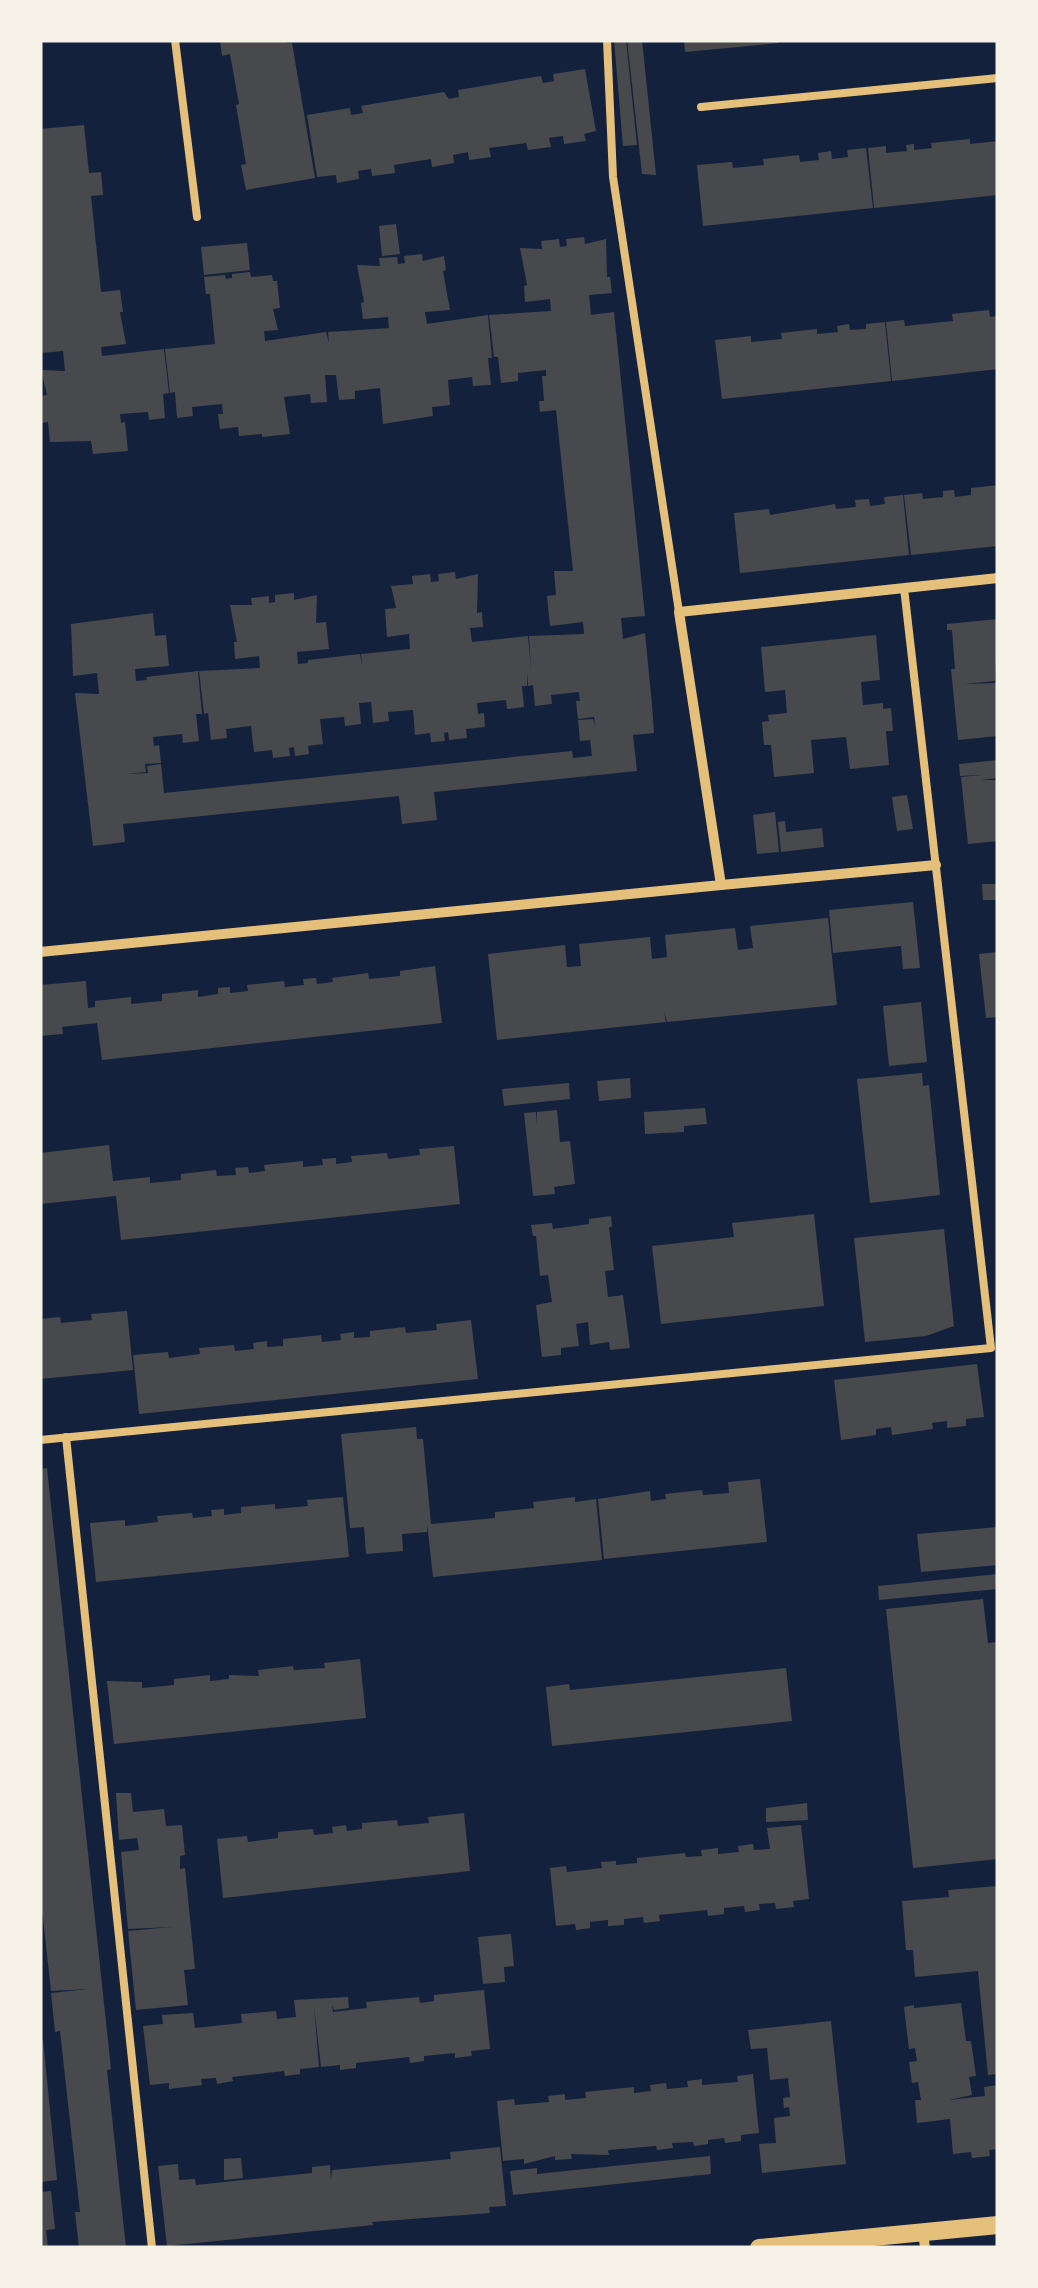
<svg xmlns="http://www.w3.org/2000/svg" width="1038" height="2288" viewBox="0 0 1038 2288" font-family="'Libre Baskerville',serif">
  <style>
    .building { fill: #48494c }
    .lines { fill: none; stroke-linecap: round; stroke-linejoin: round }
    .service { stroke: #e5c07b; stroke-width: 8 }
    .minor { stroke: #e5c07b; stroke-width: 10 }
    .tertiary { stroke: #e5c07b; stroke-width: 18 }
  </style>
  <rect width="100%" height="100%" fill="#14213d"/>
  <g class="building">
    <path d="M 220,40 L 286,40 L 287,43 L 292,43 L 315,178 L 246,190 L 241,165 L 246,164 L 236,105 L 239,104 L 230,54 L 222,56 Z"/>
    <path d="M 614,40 L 626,40 L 637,145 L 623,146 Z"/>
    <path d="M 627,40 L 642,40 L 656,175 L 642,174 Z"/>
    <path d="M 684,40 L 779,40 L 779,43 L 685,52 Z"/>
    <path d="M 585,69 L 596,131 L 584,134 L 586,141 L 564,144 L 563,136 L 549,138 L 551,147 L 528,150 L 526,143 L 489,148 L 491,157 L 469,160 L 468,152 L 453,155 L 454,163 L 432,167 L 431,159 L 394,165 L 395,173 L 372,176 L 371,169 L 358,171 L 359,179 L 337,183 L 336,175 L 317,177 L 307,115 L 350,108 L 351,115 L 363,113 L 361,106 L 444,92 L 449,99 L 459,97 L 458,90 L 541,76 L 543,83 L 554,81 L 553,74 Z"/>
    <path d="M 84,125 L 89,173 L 101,172 L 103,195 L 91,196 L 101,292 L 120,290 L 123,312 L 120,312 L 126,344 L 101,347 L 102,356 L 164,349 L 169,393 L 163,394 L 165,418 L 149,420 L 148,412 L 120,414 L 121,423 L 125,422 L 128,451 L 93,454 L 91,441 L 50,442 L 48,422 L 42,423 L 40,403 L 40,396 L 47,395 L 41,370 L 65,371 L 63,351 L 42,353 L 40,331 L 40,129 Z"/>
    <path d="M 970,139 L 970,144 L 998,141 L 998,195 L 874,208 L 868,148 L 886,146 L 886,153 L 907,151 L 906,145 L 914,144 L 914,150 L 932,148 L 931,143 Z"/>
    <path d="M 866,148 L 873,208 L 703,226 L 697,165 L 732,162 L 733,168 L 764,165 L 763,159 L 799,155 L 800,162 L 819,160 L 818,153 L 831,151 L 832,159 L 848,157 L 847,150 Z"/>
    <path d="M 396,224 L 400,254 L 382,256 L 379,226 Z"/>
    <path d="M 584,237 L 585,244 L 606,239 L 607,277 L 610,277 L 612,293 L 589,295 L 591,315 L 614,312 L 645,616 L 621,618 L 623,639 L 645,633 L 652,705 L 654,733 L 633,735 L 637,771 L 434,792 L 437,820 L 402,824 L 399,796 L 123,824 L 125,842 L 93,846 L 75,693 L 99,694 L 97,673 L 73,676 L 71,624 L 153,613 L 155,636 L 166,635 L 169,666 L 135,669 L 136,681 L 147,680 L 146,677 L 198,671 L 202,714 L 196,714 L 199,741 L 183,743 L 182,734 L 153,737 L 154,746 L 159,745 L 161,763 L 145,764 L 146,772 L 125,774 L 148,773 L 147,766 L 161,764 L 164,793 L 572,751 L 573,758 L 592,756 L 590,740 L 580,741 L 578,720 L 593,719 L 595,726 L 594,717 L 578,719 L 576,701 L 580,701 L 579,692 L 551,695 L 552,704 L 535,706 L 533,685 L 528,686 L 527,671 L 527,686 L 522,686 L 524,707 L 507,709 L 506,700 L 477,703 L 478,714 L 484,713 L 485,727 L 466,729 L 467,738 L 449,740 L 448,732 L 444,733 L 445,741 L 431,742 L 430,733 L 415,735 L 413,710 L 388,712 L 389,721 L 373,723 L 371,702 L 359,703 L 361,724 L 345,726 L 344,717 L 320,719 L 323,744 L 308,746 L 309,754 L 295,756 L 294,747 L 289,748 L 290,756 L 273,758 L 272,750 L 254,752 L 251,726 L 226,729 L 227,738 L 211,740 L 208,713 L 204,714 L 199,671 L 260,668 L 259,656 L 235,659 L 234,642 L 237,642 L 230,605 L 252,605 L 251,598 L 269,596 L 269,603 L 275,602 L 275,595 L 294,593 L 294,600 L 317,595 L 316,623 L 326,622 L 329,649 L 297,652 L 298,664 L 308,663 L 308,660 L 360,654 L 362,665 L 361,654 L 410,649 L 409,634 L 387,637 L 385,609 L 396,608 L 391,586 L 413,584 L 412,576 L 430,574 L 431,582 L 439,581 L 438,574 L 455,572 L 456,579 L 478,574 L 477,613 L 482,612 L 483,627 L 470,628 L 472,642 L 528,636 L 531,671 L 529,636 L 584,634 L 583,622 L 550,626 L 547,596 L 556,595 L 554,571 L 573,571 L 556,410 L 540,412 L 539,401 L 544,401 L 542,376 L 546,376 L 546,370 L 518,373 L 518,381 L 501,383 L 498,357 L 494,357 L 489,315 L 551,311 L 550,299 L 525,302 L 524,286 L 527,285 L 520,248 L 542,249 L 541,241 L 559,239 L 560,247 L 567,246 L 566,239 Z"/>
    <path d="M 247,243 L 250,270 L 204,275 L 201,247 Z"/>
    <path d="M 422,254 L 423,261 L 444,256 L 446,270 L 443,271 L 450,310 L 425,312 L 427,324 L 488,315 L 492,358 L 488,358 L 491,385 L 473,386 L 472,377 L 448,380 L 450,405 L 432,407 L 433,416 L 383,424 L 380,388 L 355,391 L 355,399 L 339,400 L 336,375 L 325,375 L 327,402 L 311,403 L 310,394 L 284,397 L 290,434 L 262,437 L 262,434 L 239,436 L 238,427 L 220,429 L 218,414 L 223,414 L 222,404 L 192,407 L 193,416 L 177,418 L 175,392 L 170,393 L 165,349 L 215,344 L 210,294 L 206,294 L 204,277 L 225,275 L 226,279 L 232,278 L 232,274 L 250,272 L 251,277 L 272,275 L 273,281 L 277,281 L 280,308 L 273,309 L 278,330 L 264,331 L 265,341 L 326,332 L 329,343 L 328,332 L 389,328 L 388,317 L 363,319 L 361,303 L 364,302 L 357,265 L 380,266 L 379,258 L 397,257 L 398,264 L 405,263 L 404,256 Z"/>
    <path d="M 989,310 L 990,317 L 998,316 L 998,369 L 892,381 L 886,322 L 904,320 L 905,326 L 953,321 L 952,314 Z"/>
    <path d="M 885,322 L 891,381 L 722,399 L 715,340 L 751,336 L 751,342 L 782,339 L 781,333 L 817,329 L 817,334 L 838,332 L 837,326 L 849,324 L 850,330 L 866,329 L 866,324 Z"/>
    <path d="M 998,485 L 998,546 L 911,555 L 904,495 L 922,493 L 923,499 L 943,497 L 943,491 L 954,490 L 955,497 L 971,495 L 971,488 Z"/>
    <path d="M 903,495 L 909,555 L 740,573 L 734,513 L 769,509 L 770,515 L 835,504 L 836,509 L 856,507 L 855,500 L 869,499 L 870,506 L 885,504 L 884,497 Z"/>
    <path d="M 998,619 L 995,681 L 964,684 L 996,683 L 998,736 L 958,740 L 951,669 L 955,669 L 952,630 L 947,630 L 947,624 Z"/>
    <path d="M 876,635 L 880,680 L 861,682 L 863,705 L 883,703 L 883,709 L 891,708 L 893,731 L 886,731 L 889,765 L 850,769 L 846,737 L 811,740 L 814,773 L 774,777 L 771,745 L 764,745 L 762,722 L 769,721 L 768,715 L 787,713 L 785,690 L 765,692 L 761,647 Z"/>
    <path d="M 998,760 L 998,778 L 981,780 L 998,780 L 998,841 L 968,844 L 961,777 L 981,775 L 960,776 L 959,764 Z"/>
    <path d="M 907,795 L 913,829 L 897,831 L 892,797 Z"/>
    <path d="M 775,812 L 779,852 L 757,854 L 753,815 Z"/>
    <path d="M 785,821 L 786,832 L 822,828 L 824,847 L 781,852 L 778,822 Z"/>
    <path d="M 982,884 L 998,884 L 998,900 L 983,900 Z"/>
    <path d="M 913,902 L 920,968 L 903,969 L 901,946 L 833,953 L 829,910 Z"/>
    <path d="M 828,918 L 837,1005 L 667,1022 L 664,1011 L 666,1022 L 497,1040 L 488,954 L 565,945 L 567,967 L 581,966 L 579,944 L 650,937 L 652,959 L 667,957 L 665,935 L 735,928 L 738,950 L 753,948 L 750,926 Z"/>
    <path d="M 998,952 L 998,1017 L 986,1018 L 979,954 Z"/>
    <path d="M 435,966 L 442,1023 L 102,1060 L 97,1023 L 62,1027 L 63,1034 L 40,1036 L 40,985 L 86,981 L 88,1008 L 95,1007 L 95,1001 L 131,997 L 131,1004 L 162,1001 L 162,994 L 198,990 L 198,997 L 218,994 L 218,988 L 230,987 L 230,993 L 248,991 L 247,985 L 284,981 L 285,987 L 304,985 L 303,979 L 316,978 L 317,984 L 333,982 L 332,978 L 368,973 L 369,979 L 400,976 L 400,971 Z"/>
    <path d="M 921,1002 L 927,1062 L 889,1066 L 883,1006 Z"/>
    <path d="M 922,1073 L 923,1086 L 929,1085 L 940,1195 L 870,1203 L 857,1079 Z"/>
    <path d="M 630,1078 L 631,1098 L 599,1101 L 597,1081 Z"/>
    <path d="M 569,1083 L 570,1099 L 504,1106 L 502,1089 Z"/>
    <path d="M 705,1108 L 707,1124 L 684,1126 L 684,1132 L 645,1134 L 644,1112 Z"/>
    <path d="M 557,1110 L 560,1142 L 570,1141 L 575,1184 L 554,1187 L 555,1194 L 533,1196 L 524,1113 L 536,1112 L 537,1125 L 537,1112 Z"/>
    <path d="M 109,1145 L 113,1181 L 150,1177 L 150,1183 L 181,1180 L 181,1174 L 216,1170 L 217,1176 L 236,1175 L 235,1168 L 248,1167 L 249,1173 L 265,1171 L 264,1165 L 303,1161 L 303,1167 L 323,1165 L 322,1159 L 336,1158 L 336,1164 L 352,1162 L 351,1156 L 387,1153 L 388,1159 L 420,1155 L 419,1149 L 454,1146 L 460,1204 L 121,1240 L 116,1196 L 40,1204 L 40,1153 Z"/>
    <path d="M 814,1214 L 824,1306 L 661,1324 L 652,1246 L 734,1237 L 732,1223 Z"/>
    <path d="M 611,1216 L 612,1227 L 609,1227 L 614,1270 L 605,1271 L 608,1297 L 623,1295 L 630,1348 L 610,1350 L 609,1342 L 590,1345 L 588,1322 L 576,1324 L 579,1346 L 561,1348 L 561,1355 L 542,1357 L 536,1305 L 552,1302 L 548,1275 L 540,1276 L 536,1236 L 533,1236 L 531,1225 L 552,1223 L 553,1229 L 589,1224 L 589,1219 Z"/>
    <path d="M 944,1229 L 954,1326 L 926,1336 L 865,1342 L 854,1238 Z"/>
    <path d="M 127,1311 L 133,1370 L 40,1379 L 40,1319 L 60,1317 L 61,1323 L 92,1320 L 91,1314 Z"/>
    <path d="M 471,1320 L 478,1379 L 139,1414 L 133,1355 L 168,1352 L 169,1358 L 200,1354 L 199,1348 L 234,1345 L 235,1351 L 254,1349 L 253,1343 L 267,1341 L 267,1347 L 283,1346 L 283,1339 L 321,1335 L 322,1342 L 341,1340 L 340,1334 L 354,1332 L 354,1338 L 370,1337 L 370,1331 L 405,1327 L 406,1333 L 437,1330 L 436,1324 Z"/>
    <path d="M 977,1364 L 984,1417 L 966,1419 L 966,1426 L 947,1428 L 947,1421 L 932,1423 L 933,1429 L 892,1435 L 891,1427 L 876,1429 L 876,1435 L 841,1440 L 834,1380 Z"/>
    <path d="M 416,1427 L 417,1439 L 423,1439 L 431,1524 L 495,1518 L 495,1512 L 534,1508 L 533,1502 L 575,1497 L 575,1502 L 596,1499 L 602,1560 L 433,1577 L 427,1523 L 427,1532 L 402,1534 L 403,1551 L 366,1554 L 364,1527 L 350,1528 L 341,1434 Z"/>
    <path d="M 47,1468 L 111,2069 L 107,2070 L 126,2248 L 79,2248 L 75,2212 L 80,2212 L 60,2031 L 55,2032 L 51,1993 L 88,1989 L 51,1991 L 40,1891 L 40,1469 Z"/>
    <path d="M 760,1479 L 767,1542 L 604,1559 L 598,1499 L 650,1491 L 651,1501 L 666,1499 L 665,1494 L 702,1490 L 703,1495 L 729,1493 L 728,1482 Z"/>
    <path d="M 343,1497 L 349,1557 L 96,1582 L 90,1523 L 125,1520 L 125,1526 L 158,1522 L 157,1516 L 192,1513 L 193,1518 L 212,1516 L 211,1510 L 224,1509 L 224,1515 L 241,1513 L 241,1507 L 275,1504 L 275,1509 L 308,1506 L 307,1500 Z"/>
    <path d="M 998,1527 L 998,1565 L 921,1572 L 917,1534 Z"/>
    <path d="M 998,1574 L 998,1589 L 879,1600 L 878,1586 Z"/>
    <path d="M 983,1599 L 988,1643 L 998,1642 L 998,1859 L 913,1868 L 886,1609 Z"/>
    <path d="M 360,1659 L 366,1718 L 114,1744 L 107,1681 L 142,1682 L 142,1688 L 174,1685 L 174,1679 L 210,1675 L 210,1681 L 229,1679 L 229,1675 L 259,1676 L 258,1670 L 293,1666 L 294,1670 L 325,1668 L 324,1663 Z"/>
    <path d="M 786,1668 L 792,1721 L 552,1746 L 546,1687 L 569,1684 L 570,1690 Z"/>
    <path d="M 116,1793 L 131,1793 L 133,1812 L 164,1809 L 166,1826 L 182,1825 L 185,1855 L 180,1856 L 180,1869 L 185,1868 L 195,1969 L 184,1970 L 188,2005 L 136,2010 L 128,1931 L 171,1927 L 128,1929 L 121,1852 L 139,1850 L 137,1838 L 119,1840 Z"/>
    <path d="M 807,1803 L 808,1820 L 766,1822 L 766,1808 Z"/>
    <path d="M 464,1813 L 470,1871 L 223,1898 L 217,1839 L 247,1836 L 248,1842 L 278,1838 L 278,1832 L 313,1829 L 314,1835 L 333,1833 L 332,1827 L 346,1825 L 347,1831 L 362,1829 L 362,1823 L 397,1820 L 398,1826 L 429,1823 L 428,1817 Z"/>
    <path d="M 801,1825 L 809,1899 L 793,1901 L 794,1907 L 776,1909 L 775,1903 L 759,1904 L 760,1910 L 745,1912 L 744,1906 L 724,1908 L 724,1914 L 708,1916 L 707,1910 L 659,1915 L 660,1921 L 644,1923 L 643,1917 L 624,1919 L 624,1925 L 608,1926 L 608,1920 L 590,1922 L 590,1928 L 576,1930 L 575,1924 L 556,1926 L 550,1868 L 566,1866 L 567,1872 L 602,1868 L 601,1862 L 616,1861 L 616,1865 L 637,1863 L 637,1858 L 685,1853 L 686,1857 L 702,1856 L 701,1850 L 718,1848 L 718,1854 L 739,1852 L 738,1846 L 753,1844 L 754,1850 L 770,1849 L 767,1828 Z"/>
    <path d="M 998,1886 L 998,2074 L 988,2075 L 978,1971 L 915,1977 L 913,1950 L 906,1950 L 902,1901 L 949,1897 L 948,1890 Z"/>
    <path d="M 511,1934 L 514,1966 L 504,1967 L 505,1982 L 483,1984 L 478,1937 Z"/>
    <path d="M 484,1990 L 490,2049 L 471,2051 L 472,2056 L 455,2058 L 455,2053 L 424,2056 L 424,2061 L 410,2063 L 409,2057 L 356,2063 L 356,2068 L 340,2070 L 340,2065 L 321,2067 L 314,2006 L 319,2067 L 300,2069 L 300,2074 L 285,2076 L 284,2071 L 232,2077 L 233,2081 L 217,2084 L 216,2078 L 201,2079 L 202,2085 L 169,2089 L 169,2083 L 150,2085 L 143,2026 L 163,2024 L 162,2015 L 193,2013 L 195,2028 L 242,2023 L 241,2014 L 276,2011 L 277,2019 L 296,2017 L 294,2000 L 348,1997 L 349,2008 L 334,2010 L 332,2005 L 333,2012 L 367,2008 L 366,2002 L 419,1997 L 420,2003 L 434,2001 L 434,1995 Z"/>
    <path d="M 961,2003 L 966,2041 L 971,2041 L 976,2076 L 969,2077 L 972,2095 L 948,2100 L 985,2096 L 984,2087 L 998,2085 L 998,2149 L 989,2150 L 990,2156 L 972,2158 L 971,2152 L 953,2154 L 950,2119 L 917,2123 L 915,2100 L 921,2100 L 918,2082 L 912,2083 L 909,2062 L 917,2061 L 915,2048 L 909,2049 L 904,2007 L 914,2005 L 914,2008 Z"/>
    <path d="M 831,2021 L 846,2164 L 762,2173 L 759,2144 L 776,2143 L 774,2118 L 790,2116 L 789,2107 L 784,2108 L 783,2098 L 790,2097 L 788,2078 L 770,2080 L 767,2048 L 751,2049 L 748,2030 Z"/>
    <path d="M 40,2040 L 43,2040 L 57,2180 L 40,2182 Z"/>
    <path d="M 753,2074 L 759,2133 L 741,2135 L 741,2141 L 725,2143 L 724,2138 L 708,2140 L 708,2144 L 694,2146 L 693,2142 L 672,2143 L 673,2148 L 657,2150 L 656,2146 L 608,2150 L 609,2155 L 571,2154 L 572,2159 L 555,2160 L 555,2156 L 524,2164 L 524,2159 L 503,2161 L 497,2101 L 514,2099 L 515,2105 L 549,2102 L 548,2096 L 565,2094 L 565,2100 L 586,2098 L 585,2092 L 634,2087 L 634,2093 L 651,2091 L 650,2085 L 666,2083 L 667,2089 L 688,2087 L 687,2081 L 702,2079 L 702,2085 L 738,2082 L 737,2076 Z"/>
    <path d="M 500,2147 L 506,2206 L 489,2207 L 490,2213 L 372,2222 L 373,2225 L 167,2246 L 158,2166 L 178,2164 L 179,2180 L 195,2179 L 196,2185 L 312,2173 L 312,2167 L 330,2165 L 331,2181 L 332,2170 L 451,2159 L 450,2152 Z"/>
    <path d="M 710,2156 L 711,2174 L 513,2195 L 510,2171 L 537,2168 L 537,2174 Z"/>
    <path d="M 241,2158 L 243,2178 L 224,2180 L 224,2159 Z"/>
    <path d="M 51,2191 L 55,2229 L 46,2230 L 48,2248 L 40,2248 L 40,2192 Z"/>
  </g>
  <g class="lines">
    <g class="service">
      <path d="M 175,40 L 197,217"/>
      <path d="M 607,40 L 613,177 L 679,612"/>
      <path d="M 701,107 L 998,78"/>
      <path d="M 66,1437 L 152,2248"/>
      <path d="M 40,1440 L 991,1348 L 904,588"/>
    </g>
    <g class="minor">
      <path d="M 721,885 L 936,865"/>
      <path d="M 40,952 L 721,885 L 679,612 L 998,578"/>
      <path d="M 923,2232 L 925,2248"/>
    </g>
    <path class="tertiary" d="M 759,2248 L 998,2225"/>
  </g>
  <rect width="1038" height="2288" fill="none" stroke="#f6f1e7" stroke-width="85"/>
</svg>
